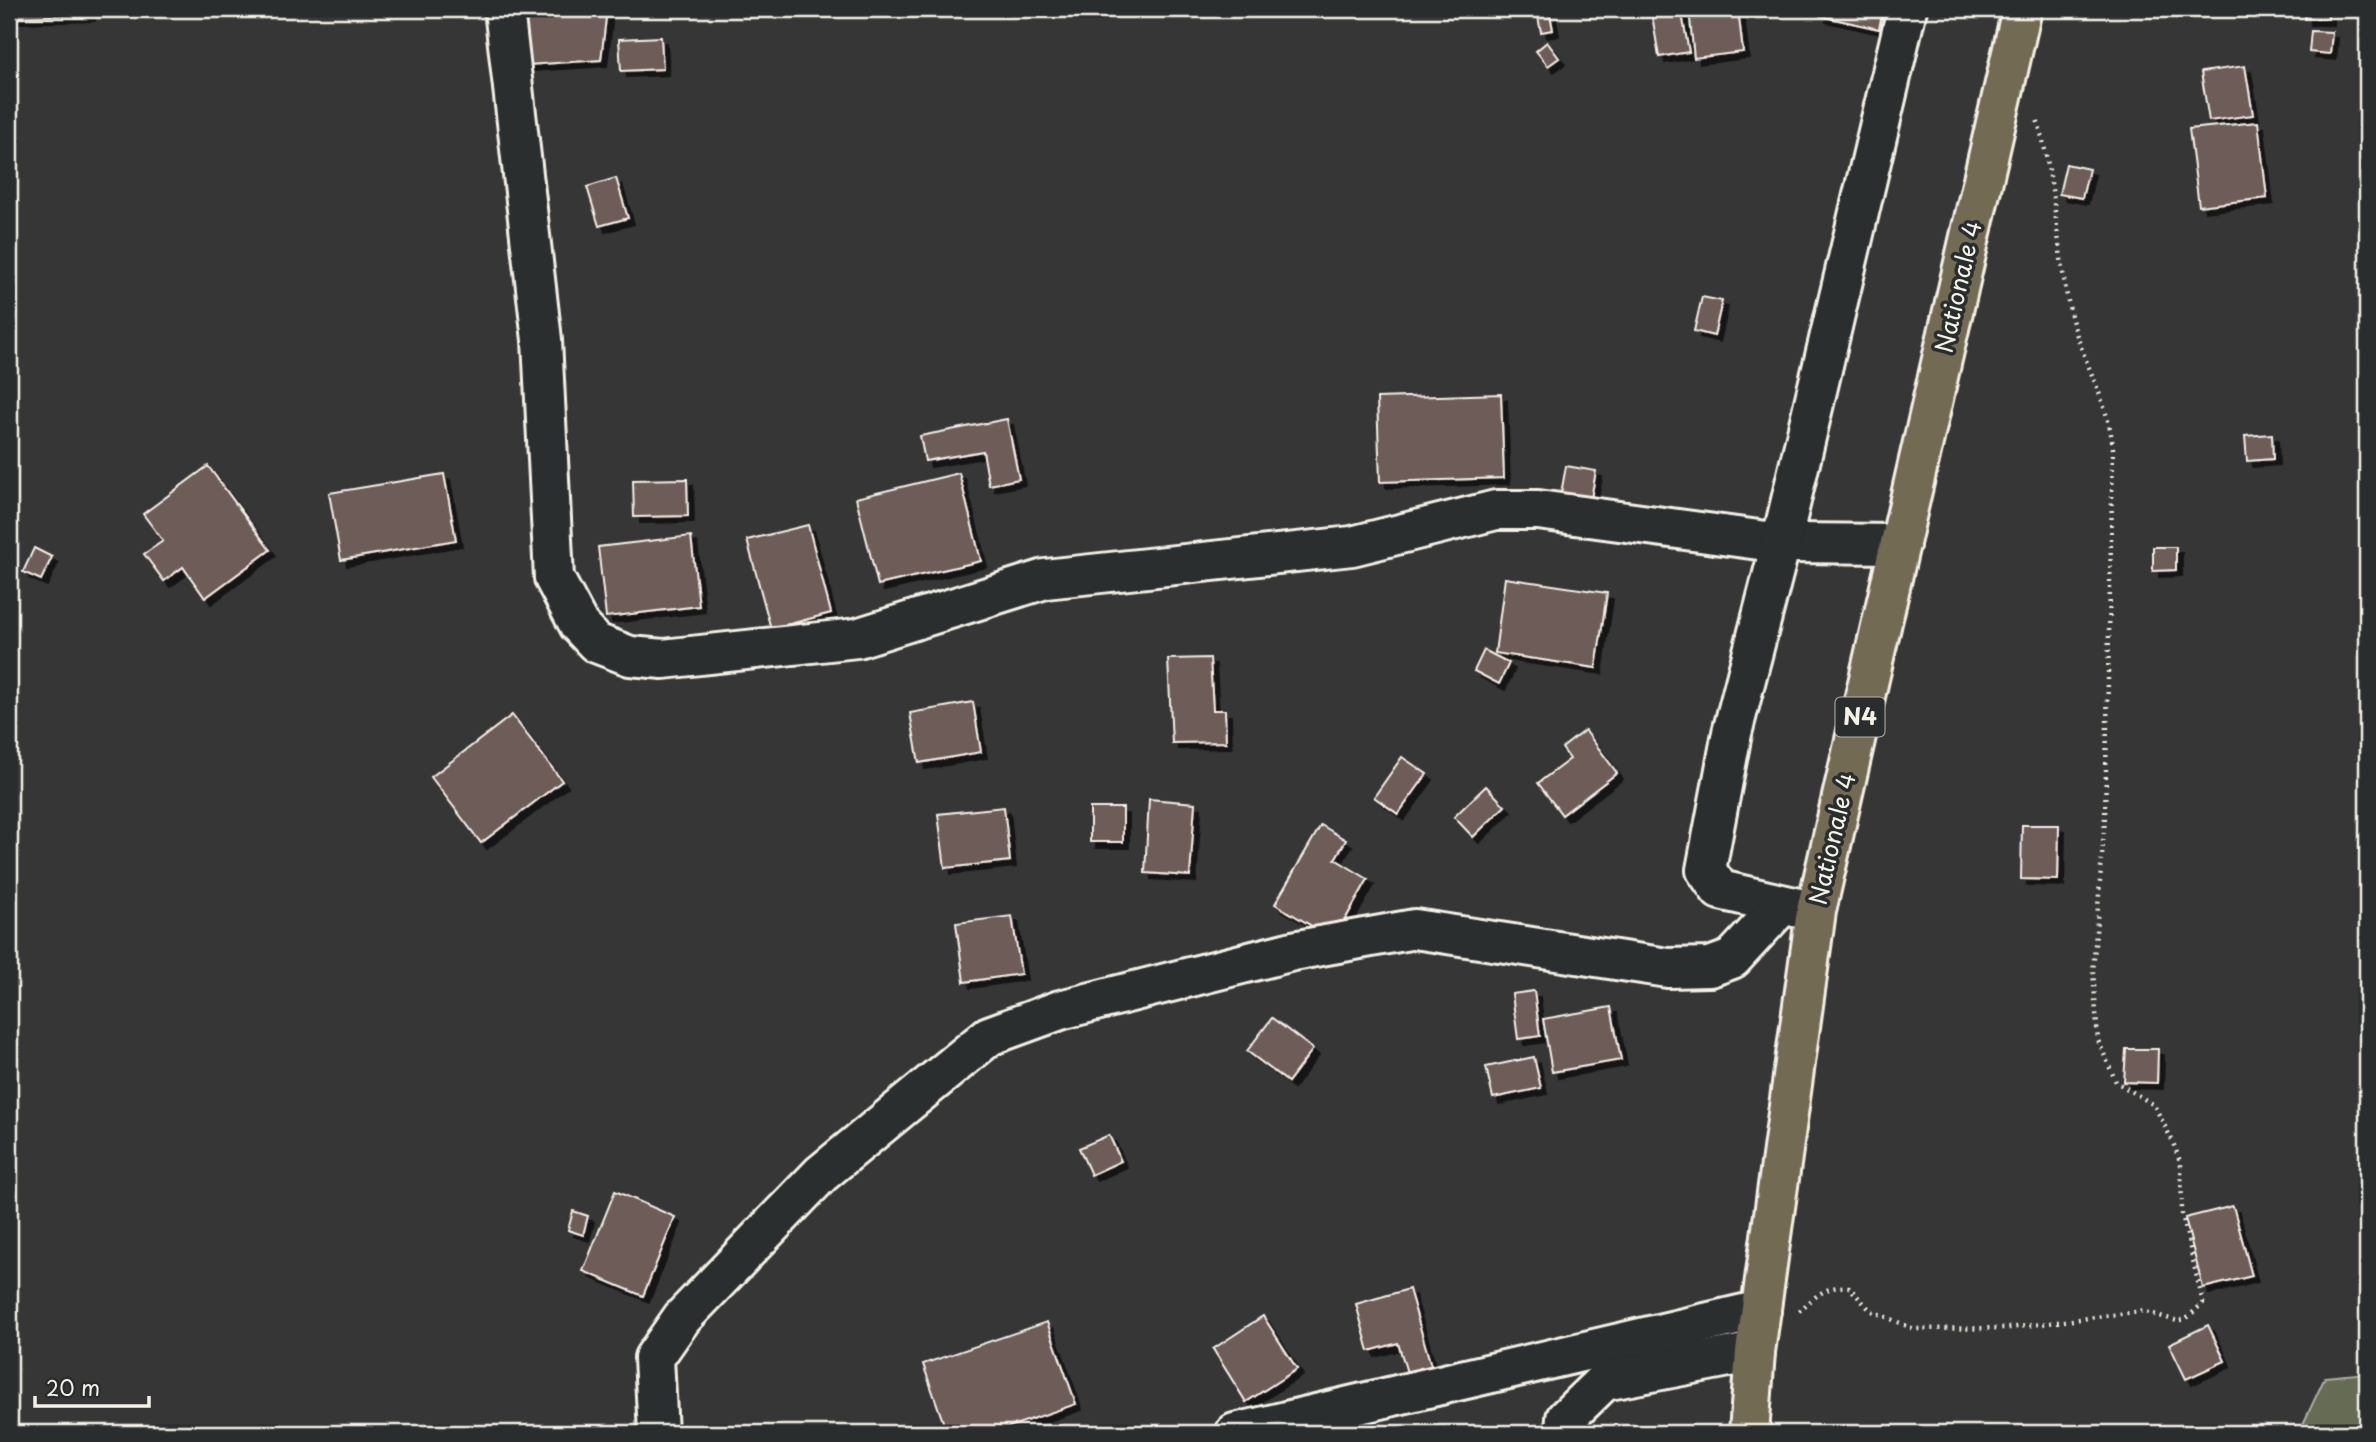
<svg xmlns="http://www.w3.org/2000/svg" width="2376" height="1442" viewBox="0 0 2376 1442" font-family="'Playpen Sans',sans-serif">
  <style>
    .green { fill: #666c52; stroke: #adae9d; stroke-width: 2 }
    .building { fill: #6d5b58; stroke: #f4f1e8; stroke-width: 2; filter: url(#shadow) }
    .lines { fill: none; stroke-linecap: round; stroke-linejoin: round }
    .minor-casing { stroke: #f4f1e8; stroke-width: 44 }
    .highway-casing { stroke: #f4f1e8; stroke-width: 44 }
    .path { stroke: #f4f1e8; stroke-width: 4.5; stroke-dasharray: 2 5; stroke-linecap: butt }
    .minor { stroke: #2a2d2e; stroke-width: 38 }
    .highway { stroke: #736b52; stroke-width: 38 }
    .labels { text-anchor: middle; stroke-width: 7; stroke-linejoin: round; paint-order: stroke }
    .shield { fill: #2a2d2e; stroke: #b7b6b0; stroke-width: 2 }
    .shield-label { font-size: 23px; font-weight: bold; fill: #f4f1e8 }
    .street-label { font-size: 24px; fill: #f4f1e8; stroke: #2a2d2e }
  </style>
  <defs>
    <filter id="shadow"><feDropShadow dx="6" dy="6" stdDeviation="0" flood-color="#0009"/></filter>
  </defs>
  <rect width="100%" height="100%" fill="#373636"/>
  <filter id="ink" filterUnits="userSpaceOnUse"><feTurbulence type="fractalNoise" baseFrequency=".0143" numOctaves="2"/><feDisplacementMap in="SourceGraphic" scale="14" xChannelSelector="R" yChannelSelector="G"/><feConvolveMatrix kernelMatrix="1 2 1 2 8 2 1 2 1" color-interpolation-filters="sRGB"/></filter>
  <g filter="url(#ink)">
    <path class="green" d="M 2367,1373 L 2367,1433 L 2299,1433 L 2325,1377 Z"/>
    <g class="building">
      <path d="M 13,9 L 88,9 L 89,15 L 13,17 Z"/>
      <path d="M 547,9 L 607,9 L 601,60 L 527,65 L 523,11 Z"/>
      <path d="M 1651,9 L 1681,9 L 1689,52 L 1659,57 Z"/>
      <path d="M 1689,9 L 1738,9 L 1743,52 L 1694,58 Z"/>
      <path d="M 1821,9 L 1883,9 L 1879,29 L 1820,16 Z"/>
      <rect x="2305" y="9" width="23" height="10"/>
      <path d="M 1550,14 L 1553,30 L 1541,32 L 1538,17 Z"/>
      <path d="M 2311,31 L 2332,32 L 2330,54 L 2309,52 Z"/>
      <path d="M 661,37 L 663,69 L 621,71 L 619,39 Z"/>
      <path d="M 1547,42 L 1559,58 L 1548,66 L 1536,51 Z"/>
      <path d="M 2245,66 L 2253,115 L 2209,121 L 2201,72 Z"/>
      <path d="M 2258,122 L 2267,198 L 2199,206 L 2189,129 Z"/>
      <path d="M 2066,164 L 2089,169 L 2082,198 L 2059,194 Z"/>
      <path d="M 616,178 L 628,218 L 599,226 L 587,187 Z"/>
      <path d="M 1702,297 L 1722,301 L 1714,336 L 1694,331 Z"/>
      <path d="M 1501,394 L 1504,478 L 1380,482 L 1377,398 Z"/>
      <path d="M 1007,419 L 1019,479 L 989,485 L 983,451 L 925,461 L 920,436 Z"/>
      <path d="M 2272,434 L 2273,459 L 2247,461 L 2245,436 Z"/>
      <path d="M 208,466 L 270,550 L 205,598 L 183,567 L 164,581 L 144,554 L 163,541 L 143,514 Z"/>
      <path d="M 1566,466 L 1596,471 L 1588,515 L 1558,510 Z"/>
      <path d="M 959,473 L 981,561 L 878,585 L 856,498 Z"/>
      <path d="M 444,474 L 456,540 L 341,560 L 329,493 Z"/>
      <path d="M 687,479 L 688,516 L 634,517 L 633,480 Z"/>
      <path d="M 808,525 L 831,613 L 771,629 L 747,540 Z"/>
      <path d="M 691,536 L 699,606 L 606,617 L 598,547 Z"/>
      <path d="M 2153,547 L 2176,547 L 2176,570 L 2153,571 Z"/>
      <path d="M 34,548 L 52,557 L 41,580 L 23,572 Z"/>
      <path d="M 1505,578 L 1607,593 L 1596,668 L 1495,653 Z"/>
      <path d="M 1484,650 L 1509,663 L 1499,684 L 1474,671 Z"/>
      <path d="M 1210,658 L 1213,710 L 1225,710 L 1226,742 L 1172,743 L 1168,659 Z"/>
      <path d="M 973,702 L 981,752 L 919,763 L 910,713 Z"/>
      <path d="M 512,715 L 562,781 L 481,843 L 431,777 Z"/>
      <path d="M 1585,730 L 1617,773 L 1562,815 L 1538,783 L 1570,759 L 1562,748 Z"/>
      <path d="M 1402,757 L 1427,774 L 1398,814 L 1374,797 Z"/>
      <path d="M 1486,786 L 1505,806 L 1473,837 L 1454,817 Z"/>
      <path d="M 1149,799 L 1195,803 L 1190,876 L 1145,873 Z"/>
      <path d="M 1004,807 L 1010,861 L 945,868 L 938,814 Z"/>
      <rect x="1090" y="808" width="33" height="34"/>
      <path d="M 1321,825 L 1346,840 L 1335,859 L 1368,879 L 1334,939 L 1275,904 Z"/>
      <path d="M 2022,825 L 2059,825 L 2058,880 L 2021,879 Z"/>
      <path d="M 1012,916 L 1021,974 L 964,982 L 956,923 Z"/>
      <path d="M 1534,991 L 1540,1036 L 1518,1039 L 1512,994 Z"/>
      <path d="M 1611,1007 L 1621,1060 L 1552,1072 L 1543,1019 Z"/>
      <path d="M 1272,1018 L 1313,1049 L 1288,1082 L 1247,1051 Z"/>
      <path d="M 2126,1049 L 2158,1049 L 2157,1083 L 2124,1082 Z"/>
      <path d="M 1534,1057 L 1541,1088 L 1493,1098 L 1486,1067 Z"/>
      <path d="M 1109,1135 L 1121,1161 L 1091,1175 L 1079,1148 Z"/>
      <path d="M 615,1191 L 675,1217 L 643,1296 L 583,1271 Z"/>
      <path d="M 2233,1206 L 2252,1276 L 2203,1288 L 2185,1218 Z"/>
      <path d="M 573,1211 L 588,1216 L 583,1235 L 568,1230 Z"/>
      <path d="M 1409,1289 L 1432,1369 L 1408,1376 L 1398,1343 L 1369,1351 L 1356,1304 Z"/>
      <path d="M 1263,1316 L 1297,1369 L 1246,1402 L 1213,1349 Z"/>
      <path d="M 1047,1322 L 1076,1404 L 991,1433 L 947,1433 L 923,1364 Z"/>
      <path d="M 2208,1325 L 2225,1361 L 2186,1379 L 2169,1344 Z"/>
    </g>
    <g class="lines">
      <defs>
        <g id="minor">
          <path d="M 504,9 L 542,340 L 554,578 L 579,625 L 596,643 L 630,656 L 663,659 L 857,638 L 1045,579 L 1352,546 L 1496,510 L 1538,510 L 1781,543 L 1900,544"/>
          <path d="M 1803,909 L 1720,890 L 1706,870 L 1732,733 L 1781,543 L 1907,9"/>
          <path d="M 658,1433 L 654,1358 L 682,1318 L 821,1174 L 989,1036 L 1060,1010 L 1293,951 L 1415,929 L 1668,968 L 1710,967 L 1732,959 L 1782,905"/>
          <path d="M 1235,1433 L 1761,1310"/>
          <path d="M 1565,1433 L 1566,1418 L 1604,1381 L 1755,1352"/>
        </g>
        <path id="highway" d="M 1749,1433 L 1755,1352 L 1816,911 L 2022,9"/>
      </defs>
      <use href="#minor" class="minor-casing"/>
      <use href="#highway" class="highway-casing"/>
      <path class="path" d="M 1799,1311 C 1816,1296 1826,1285 1849,1287 L 1870,1310 L 1914,1329 L 2010,1328 L 2143,1311 L 2177,1321 L 2186,1319 L 2203,1303 L 2182,1214 L 2181,1164 L 2172,1140 L 2154,1105 L 2116,1082 L 2098,1040 L 2093,971 L 2105,817 L 2113,449 C 2109,400 2080,358 2070,311 C 2056,247 2056,181 2037,119"/>
      <use href="#minor" class="minor"/>
      <use href="#highway" class="highway"/>
    </g>
  </g>
  <g class="labels">
    <rect class="shield" x="1835.5" y="697.5" width="49" height="39" rx="5"/>
    <g class="shield-label">
      <text x="1860" y="725">N4</text>
    </g>
    <g class="street-label">
      <text transform="translate(1959 287) rotate(-77)" y="8">Nationale 4</text>
      <text transform="translate(1833 839) rotate(-77)" y="8">Nationale 4</text>
    </g>
  </g>
  <rect width="2376" height="1442" fill="none" stroke="#2a2d2e" stroke-width="35"/>
  <rect x="18" y="18" width="2341" height="1407" fill="none" stroke="#f4f1e8" stroke-width="2.5" filter="url(#ink)"/>
  <path d="M35 1396v10h114v-10" fill="none" stroke="#f4f1e8" stroke-width="3.5"/>
  <text x="46" y="1396" font-size="21" fill="#f4f1e8" stroke="#2a2d2e" stroke-width="5" paint-order="stroke">20 m</text>
</svg>
